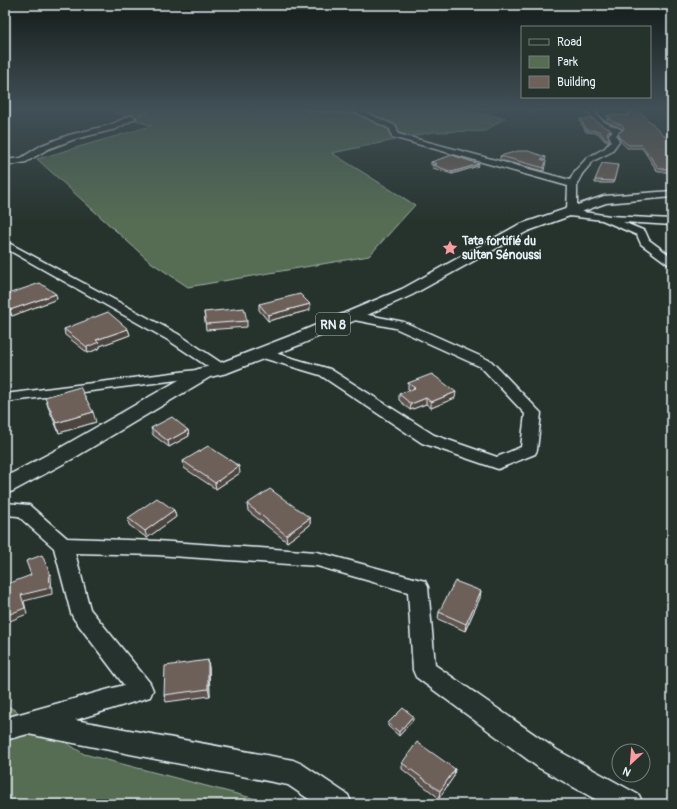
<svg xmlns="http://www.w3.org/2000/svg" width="677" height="809" viewBox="0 0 677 809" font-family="Pangolin,sans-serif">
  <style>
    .green { fill: #566d52; stroke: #9fafa5 }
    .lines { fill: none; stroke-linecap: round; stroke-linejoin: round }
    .minor-casing { stroke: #e8f1f8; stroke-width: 3 }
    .major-casing { stroke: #e8f1f8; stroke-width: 3 }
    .path { stroke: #e8f1f8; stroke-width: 1.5; stroke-dasharray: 2 1.5; stroke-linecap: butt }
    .minor { fill: #26332d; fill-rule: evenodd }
    .major { fill: #26332d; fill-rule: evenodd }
    .wall { fill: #5e534d; stroke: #e8f1f8 }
    .shaded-wall { fill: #4c443e; stroke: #e8f1f8 }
    .building { fill: #6d6159; stroke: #e8f1f8 }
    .labels { text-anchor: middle; stroke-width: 3; stroke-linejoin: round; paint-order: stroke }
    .far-poi-label { font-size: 12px; font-weight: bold; fill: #e8f1f8; stroke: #26332d; text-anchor: start }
    .shield { fill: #26332d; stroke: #aeb8bb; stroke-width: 1 }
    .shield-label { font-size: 13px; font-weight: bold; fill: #e8f1f8 }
  </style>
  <rect width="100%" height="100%" fill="#26332d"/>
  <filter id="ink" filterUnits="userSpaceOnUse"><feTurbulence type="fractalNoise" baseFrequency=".025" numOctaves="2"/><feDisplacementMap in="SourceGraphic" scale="8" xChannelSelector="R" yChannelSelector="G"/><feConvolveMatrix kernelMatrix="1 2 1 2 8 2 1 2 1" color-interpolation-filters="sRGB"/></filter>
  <g filter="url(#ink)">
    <g class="green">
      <path d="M 105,108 L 453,108 L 505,118 L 485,131 L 433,132 L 332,153 L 415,205 L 369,256 L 188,287 L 149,261 L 37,159 L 151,126 Z"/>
      <path d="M 5,704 L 84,754 L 275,804 L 5,804 Z"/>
    </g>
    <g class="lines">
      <defs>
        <g id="minor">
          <path d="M 305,108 L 358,109 L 396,126 L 398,134 L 570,180 L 575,171 L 587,158 L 605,148 L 611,141 L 608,135 L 613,131 C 597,126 595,120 585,108 L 592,108 C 597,114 600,120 606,123 C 611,126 617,127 622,130 L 616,135 L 619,141 L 611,152 L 593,161 L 582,174 L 577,184 L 577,211 L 610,216 L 672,219 L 672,225 L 623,222 L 645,231 L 649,240 L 672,257 L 672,265 L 668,264 L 641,244 L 637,235 L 602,220 L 561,215 L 559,213 L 561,211 L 567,210 L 568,186 L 392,137 L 390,129 L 357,113 L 308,110 Z"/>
          <path d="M 527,108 L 549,108 C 544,111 532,111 527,108 Z"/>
          <path d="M 129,116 L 132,116 L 136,118 L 116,129 L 75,139 L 48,149 L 26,162 L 5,166 L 5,160 L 21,158 L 42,145 L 69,135 L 110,125 Z"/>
          <path d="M 5,241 L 178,334 L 226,366 L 228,369 L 226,372 L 221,373 L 216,372 L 168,340 L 5,248 Z"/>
          <path d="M 353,312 L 404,322 L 491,361 L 541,413 L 537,450 L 535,454 L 498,469 L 422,443 L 320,375 L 256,356 L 254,353 L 256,350 L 261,349 L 330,369 L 434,435 L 497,457 L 521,447 L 525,414 L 481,367 L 395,328 L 349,319 L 347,316 L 349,313 Z"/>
          <path d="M 204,369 L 209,370 L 211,373 L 209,376 L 5,402 L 5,394 Z"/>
          <path d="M 5,503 L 29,505 L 67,538 L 157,541 L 317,552 L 425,581 L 428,587 L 435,665 L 557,750 L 639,795 L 643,804 L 604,804 L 539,768 L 416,677 L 413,670 L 408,592 L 317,566 L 157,555 L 75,553 L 90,609 L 150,683 L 153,690 L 150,697 L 75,720 L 293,760 L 302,764 L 348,795 L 352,804 L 316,804 L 288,785 L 28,734 L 5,740 L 5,718 L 124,685 L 74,619 L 71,613 L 54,548 L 18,516 L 5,515 Z"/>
        </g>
        <path id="major" d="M 672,191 L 672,197 L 606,203 L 528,231 L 412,295 L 302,344 L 227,373 L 210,377 L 74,458 L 13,491 L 5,494 L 5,477 L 60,448 L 198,369 L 215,365 L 290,336 L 402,289 L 518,225 L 604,196 Z"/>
      </defs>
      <use href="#minor" class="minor-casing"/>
      <use href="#major" class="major-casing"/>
      <path class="path" d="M 140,115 L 155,108"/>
      <use href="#minor" class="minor"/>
      <use href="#major" class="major"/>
    </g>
    <g class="wall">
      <path d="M 607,115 L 672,143 L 672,172 L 658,172 L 642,148 L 627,148 L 620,141 L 618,135 L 618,133 L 623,129 L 606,121 L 607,119 L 608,119 L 607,117 Z"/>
      <path d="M 580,119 L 610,132 L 608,134 L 610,139 L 609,141 L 605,141 L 598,133 L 586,132 L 580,121 Z"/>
      <path d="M 500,156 L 546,157 L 545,161 L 546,161 L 544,171 L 500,160 Z"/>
      <path d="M 431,162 L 479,164 L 478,166 L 452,174 L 433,168 L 433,165 L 431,165 Z"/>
      <path d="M 618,165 L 613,183 L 595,183 L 595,180 Z"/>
      <path d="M 5,295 L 57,299 L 12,316 L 5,310 Z"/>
      <path d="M 259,304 L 310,310 L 268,321 L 259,310 Z"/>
      <path d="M 204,312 L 247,321 L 247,327 L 206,330 Z"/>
      <path d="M 64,329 L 128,329 L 130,335 L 100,346 L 100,348 L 88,353 L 65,335 Z"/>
      <path d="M 408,383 L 455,398 L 431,408 L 426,404 L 410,410 L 399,400 L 399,394 L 410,390 L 408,389 Z"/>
      <path d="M 45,397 L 96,422 L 59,433 L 48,407 Z"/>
      <path d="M 151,428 L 188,430 L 189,436 L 169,447 L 153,435 Z"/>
      <path d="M 183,461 L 240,473 L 216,489 L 184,468 Z"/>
      <path d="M 247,504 L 310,518 L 310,525 L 287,542 L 248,511 Z"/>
      <path d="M 174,510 L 176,517 L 147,538 L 129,525 L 128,518 Z"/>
      <path d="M 480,598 L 465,631 L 438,619 L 439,612 Z"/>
      <path d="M 209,667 L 210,696 L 166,702 L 164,695 Z"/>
      <path d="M 413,720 L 399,736 L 388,726 L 388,723 Z"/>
      <path d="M 402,763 L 454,776 L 439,798 L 402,769 Z"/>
    </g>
    <g class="shaded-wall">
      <path d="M 546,157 L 545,161 L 541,159 Z"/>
      <path d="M 479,164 L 478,166 L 452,174 L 452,172 Z"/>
      <path d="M 56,294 L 57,299 L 12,316 L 10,310 Z"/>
      <path d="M 310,304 L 310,310 L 268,321 L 268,315 Z"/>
      <path d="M 128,329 L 130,335 L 100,346 L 100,348 L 88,353 L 87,347 L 96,340 Z"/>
      <path d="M 456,392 L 455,398 L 431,408 L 431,402 Z"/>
      <path d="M 426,398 L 426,404 L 410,410 L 411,404 Z"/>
      <path d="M 93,412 L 96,422 L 59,433 L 56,423 Z"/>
      <path d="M 188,430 L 189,436 L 169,447 L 168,441 Z"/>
      <path d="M 239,466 L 240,473 L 216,489 L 215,483 Z"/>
      <path d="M 174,510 L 176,517 L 147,538 L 145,531 Z"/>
      <path d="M 310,518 L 310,525 L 287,542 L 286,535 Z"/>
      <path d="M 49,571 L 51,576 L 52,594 L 24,601 L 27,614 L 5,623 L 5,616 L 21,595 Z"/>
      <path d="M 481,591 L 480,598 L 465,631 L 466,624 Z"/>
      <path d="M 208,660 L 209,667 L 210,696 L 208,689 Z"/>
      <path d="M 413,716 L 413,720 L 399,736 L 399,732 Z"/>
      <path d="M 455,769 L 454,776 L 439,798 L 440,791 Z"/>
    </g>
    <g class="building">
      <path d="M 630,108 L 636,108 L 672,143 L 672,169 L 659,169 L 642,145 L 628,145 L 621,139 L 618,133 L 624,129 L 623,126 L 607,119 L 611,119 L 607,115 L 628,115 Z"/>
      <path d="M 580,119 L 594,119 L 603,126 L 610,129 L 607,133 L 610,139 L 605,139 L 599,131 L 587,130 Z"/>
      <path d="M 518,151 L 528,151 L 546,157 L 541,159 L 546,161 L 544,168 L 500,156 Z"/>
      <path d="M 452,155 L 479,164 L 452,172 L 433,165 L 437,164 L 431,162 Z"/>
      <path d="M 602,163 L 618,165 L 614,181 L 595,180 Z"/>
      <path d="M 40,283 L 56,294 L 10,310 L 5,306 L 5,295 Z"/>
      <path d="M 300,294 L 310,304 L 268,315 L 259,304 Z"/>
      <path d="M 244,308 L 247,321 L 206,324 L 204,312 Z"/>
      <path d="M 108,312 L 128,329 L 96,340 L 99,342 L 87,347 L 64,329 Z"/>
      <path d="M 432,374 L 456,392 L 431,402 L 426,398 L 411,404 L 399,394 L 415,388 L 408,383 Z"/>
      <path d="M 80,387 L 93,412 L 56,423 L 45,397 Z"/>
      <path d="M 172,417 L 188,430 L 168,441 L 151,428 Z"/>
      <path d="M 208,446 L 239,466 L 215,483 L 183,461 Z"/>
      <path d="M 270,489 L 310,518 L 286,535 L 247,504 Z"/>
      <path d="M 157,498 L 174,510 L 145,531 L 128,518 Z"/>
      <path d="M 42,555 L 49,571 L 50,588 L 21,595 L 25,608 L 5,616 L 5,585 L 31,575 L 26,561 Z"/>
      <path d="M 455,581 L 481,591 L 466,624 L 439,612 Z"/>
      <path d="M 208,660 L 208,689 L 164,695 L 165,666 Z"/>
      <path d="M 403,708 L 413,716 L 399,732 L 388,723 Z"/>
      <path d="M 417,742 L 455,769 L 440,791 L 402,763 Z"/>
    </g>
  </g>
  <linearGradient id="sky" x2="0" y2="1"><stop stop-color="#151c19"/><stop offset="0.49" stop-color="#415057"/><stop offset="1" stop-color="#415057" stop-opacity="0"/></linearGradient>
  <rect width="677" height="222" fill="url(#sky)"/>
  <defs>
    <symbol id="sight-bare" viewBox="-9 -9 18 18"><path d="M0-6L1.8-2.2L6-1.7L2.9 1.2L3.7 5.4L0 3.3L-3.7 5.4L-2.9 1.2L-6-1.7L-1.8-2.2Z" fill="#ff9aa2" stroke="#26332d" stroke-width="2.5" paint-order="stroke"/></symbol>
  </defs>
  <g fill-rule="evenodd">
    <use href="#sight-bare" x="439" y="237" width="22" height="22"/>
  </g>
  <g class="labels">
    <g class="far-poi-label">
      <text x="462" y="245">Tata fortifié du<tspan x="462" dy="14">sultan Sénoussi</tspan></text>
    </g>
    <rect class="shield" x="316" y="313" width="34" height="22" rx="3"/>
    <g class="shield-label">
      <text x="333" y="329">RN 8</text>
    </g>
  </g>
  <rect width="677" height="809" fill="none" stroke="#26332d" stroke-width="20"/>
  <rect x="10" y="10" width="657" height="789" fill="none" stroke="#e8f1f8" stroke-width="1.5" filter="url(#ink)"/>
  <rect x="521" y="26" width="130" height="72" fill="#26332d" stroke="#747f7e"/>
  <rect x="529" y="39" width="20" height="6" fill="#26332d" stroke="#747f7e"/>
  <text x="557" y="46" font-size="12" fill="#e8f1f8">Road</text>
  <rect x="529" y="56" width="20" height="12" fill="#566d52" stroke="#747f7e"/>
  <text x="557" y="66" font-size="12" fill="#e8f1f8">Park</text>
  <rect x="529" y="76" width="20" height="12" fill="#6d6159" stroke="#747f7e"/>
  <text x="557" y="86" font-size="12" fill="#e8f1f8">Building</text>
  <g transform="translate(631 763) rotate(206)"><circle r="19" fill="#26332d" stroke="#747f7e"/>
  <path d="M0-3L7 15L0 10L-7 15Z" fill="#ff9aa2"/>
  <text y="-6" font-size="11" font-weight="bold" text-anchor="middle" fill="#e8f1f8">N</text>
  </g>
</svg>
